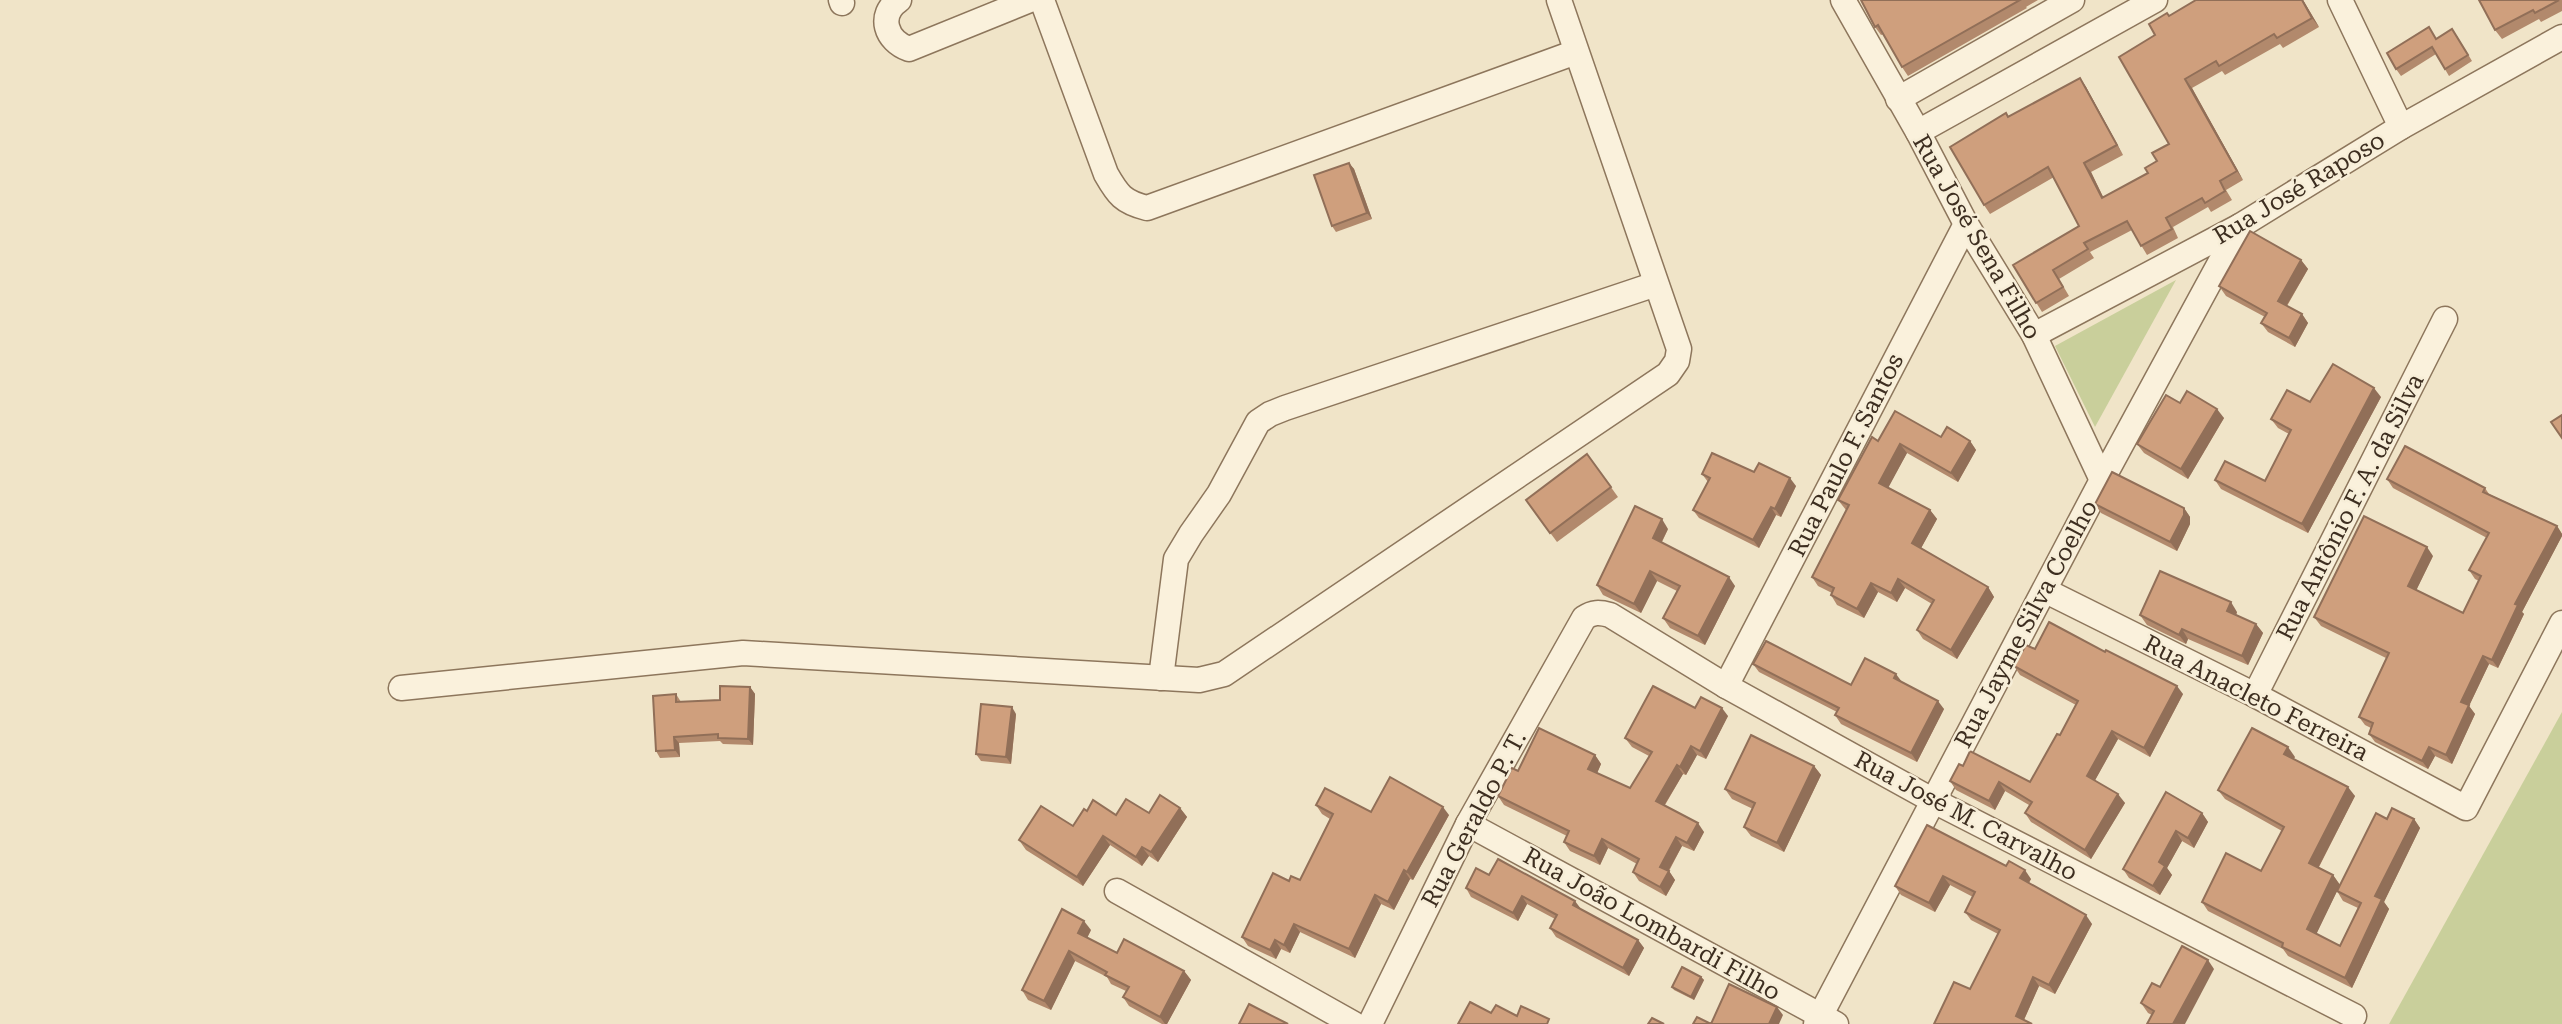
<svg xmlns="http://www.w3.org/2000/svg" width="2562" height="1024" viewBox="0 0 2562 1024" font-family="'Roboto Serif',serif">
  <style>
    .green { fill: #c9cf9b }
    .lines { fill: none; stroke-linecap: round; stroke-linejoin: round }
    .minor-casing { stroke: #8d765c; stroke-width: 27 }
    .minor { stroke: #faf1dc; stroke-width: 24 }
    .wall { fill: #b2896c }
    .shaded-wall { fill: #916f58 }
    .building { fill: #cf9f7d; stroke: #916f58; stroke-width: 2 }
    .labels { text-anchor: middle; stroke-width: 5; stroke-linejoin: round; paint-order: stroke }
    .street-label { font-size: 24px; fill: #3d2e20; stroke: #f7eed8 }
  </style>
  <rect width="100%" height="100%" fill="#f0e4c8"/>
  <g class="green">
    <path d="M 2176,280 L 2095,427 L 2055,346 Z"/>
    <path d="M 2562,712 L 2562,1024 L 2389,1024 Z"/>
  </g>
  <g class="lines">
    <defs>
      <g id="minor">
        <path d="M 841,0 L 842,3"/>
        <path d="M 899,0 C 877,15 886,41 909,49 L 1030,0"/>
        <path d="M 1042,0 L 1106,174 C 1118,195 1123,202 1147,208 L 1576,52"/>
        <path d="M 1843,0 L 1918,132 L 1966,224 L 2034,335 L 2102,480"/>
        <path d="M 2340,0 L 2401,127"/>
        <path d="M 1898,99 L 2072,0"/>
        <path d="M 1918,132 L 2155,0"/>
        <path d="M 2034,335 L 2240,226 L 2401,127 L 2562,37"/>
        <path d="M 2046,591 L 2255,695 L 2466,808 L 2562,623"/>
        <path d="M 1161,678 L 1176,559 L 1191,534 L 1219,494 L 1258,422 L 1270,414 L 1285,408 L 1656,284"/>
        <path d="M 1726,686 L 1966,224"/>
        <path d="M 401,688 L 743,653 L 1199,680 L 1224,674 L 1668,374 L 1677,361 L 1679,349 L 1559,0"/>
        <path d="M 2255,695 L 2445,319"/>
        <path d="M 1468,824 L 1836,1024"/>
        <path d="M 1117,891 L 1354,1024"/>
        <path d="M 1370,1024 L 1468,824 L 1584,618 C 1593,612 1599,612 1610,615 L 1726,686 L 1932,800 L 2354,1016"/>
        <path d="M 1816,1024 L 2102,480 L 2240,226"/>
      </g>
    </defs>
    <use href="#minor" class="minor-casing"/>
    <use href="#minor" class="minor"/>
  </g>
  <g class="wall">
    <path d="M 1861,0 L 2038,0 L 2026,7 L 2027,8 L 1908,76 L 1902,67 L 1884,34 L 1881,35 L 1875,27 Z"/>
    <path d="M 2196,0 L 2303,0 L 2319,27 L 2283,48 L 2280,44 L 2225,75 L 2222,71 L 2192,88 L 2243,180 L 2226,190 L 2232,200 L 2211,212 L 2208,207 L 2173,227 L 2178,238 L 2147,255 L 2132,230 L 2090,252 L 2094,258 L 2059,279 L 2069,296 L 2042,312 L 2013,265 L 2079,226 L 2054,177 L 1990,214 L 1984,205 L 2009,117 L 2080,78 L 2086,87 L 2123,155 L 2091,172 L 2103,197 L 2148,173 L 2169,144 L 2155,35 L 2169,16 Z"/>
    <path d="M 2479,0 L 2562,0 L 2562,11 L 2541,22 L 2539,19 L 2502,39 L 2495,30 Z"/>
    <path d="M 2457,36 L 2472,61 L 2449,76 L 2436,54 L 2401,76 L 2396,69 L 2437,39 Z"/>
    <path d="M 1349,163 L 1354,169 L 1372,219 L 1336,232 L 1332,226 Z"/>
    <path d="M 2301,260 L 2308,269 L 2287,306 L 2302,314 L 2308,323 L 2295,347 L 2268,332 L 2261,323 L 2265,317 L 2226,296 L 2219,286 Z"/>
    <path d="M 2381,397 L 2308,533 L 2221,489 L 2215,480 L 2265,481 L 2289,434 L 2278,428 L 2271,419 L 2310,402 Z"/>
    <path d="M 2180,403 L 2224,418 L 2188,479 L 2144,453 L 2137,444 Z"/>
    <path d="M 1941,437 L 1970,441 L 1976,450 L 1958,482 L 1907,453 L 1888,487 L 1930,510 L 1937,519 L 1921,548 L 1988,587 L 1994,597 L 1957,659 L 1923,639 L 1917,630 L 1932,604 L 1905,588 L 1897,602 L 1878,592 L 1864,618 L 1837,605 L 1831,595 L 1832,593 L 1818,586 L 1812,577 L 1846,510 L 1838,500 L 1878,441 Z"/>
    <path d="M 1587,454 L 1618,497 L 1557,542 L 1526,500 Z"/>
    <path d="M 1754,472 L 1796,486 L 1781,517 L 1776,515 L 1759,548 L 1699,518 L 1693,510 L 1708,482 L 1702,474 Z"/>
    <path d="M 2387,479 L 2485,488 L 2489,494 L 2557,526 L 2562,534 L 2562,536 L 2522,612 L 2524,614 L 2498,668 L 2489,664 L 2469,706 L 2475,714 L 2452,764 L 2435,756 L 2428,769 L 2375,742 L 2369,734 L 2371,728 L 2365,725 L 2359,717 L 2386,658 L 2321,626 L 2314,617 L 2433,556 L 2416,590 L 2463,613 L 2479,581 L 2475,579 L 2469,570 L 2487,538 L 2393,488 Z"/>
    <path d="M 2095,504 L 2184,508 L 2190,517 L 2190,524 L 2177,551 L 2101,513 Z"/>
    <path d="M 1668,529 L 1662,542 L 1735,586 L 1705,645 L 1670,628 L 1663,618 L 1677,591 L 1657,581 L 1641,613 L 1603,595 L 1597,585 Z"/>
    <path d="M 2237,612 L 2236,615 L 2256,624 L 2263,633 L 2248,665 L 2188,639 L 2186,644 L 2147,625 L 2140,615 Z"/>
    <path d="M 2035,649 L 2183,694 L 2150,757 L 2118,739 L 2095,780 L 2125,803 L 2091,859 L 2031,822 L 2025,813 L 2029,805 L 2005,791 L 1995,810 L 1956,790 L 1950,781 L 1963,766 L 2030,782 L 2060,735 L 2076,705 L 2020,675 L 2014,666 Z"/>
    <path d="M 1753,664 L 1851,685 L 1902,682 L 1944,709 L 1917,762 L 1841,724 L 1835,715 L 1837,712 L 1759,672 Z"/>
    <path d="M 750,687 L 755,694 L 753,745 L 723,744 L 720,741 L 679,743 L 680,757 L 660,758 L 656,751 L 676,694 L 681,702 L 720,700 Z"/>
    <path d="M 1695,708 L 1728,716 L 1706,759 L 1697,755 L 1686,775 L 1683,774 L 1665,805 L 1704,832 L 1694,851 L 1682,846 L 1669,871 L 1675,880 L 1666,896 L 1639,881 L 1633,872 L 1637,864 L 1608,848 L 1600,865 L 1570,851 L 1564,842 L 1567,836 L 1504,805 L 1498,796 L 1518,771 L 1595,755 L 1601,764 L 1597,773 L 1630,788 L 1649,756 L 1632,747 L 1625,738 Z"/>
    <path d="M 1016,714 L 1011,764 L 981,761 L 976,754 Z"/>
    <path d="M 2295,757 L 2293,759 L 2355,796 L 2319,867 L 2333,875 L 2340,885 L 2316,934 L 2340,946 L 2358,908 L 2343,901 L 2337,891 L 2387,819 L 2414,819 L 2420,828 L 2384,902 L 2389,909 L 2352,988 L 2288,956 L 2283,949 L 2208,911 L 2202,902 L 2261,871 L 2282,831 L 2225,799 L 2218,790 Z"/>
    <path d="M 1814,766 L 1821,775 L 1784,852 L 1751,836 L 1744,827 L 1753,809 L 1732,799 L 1725,789 Z"/>
    <path d="M 1316,805 L 1371,812 L 1449,815 L 1413,880 L 1410,879 L 1394,910 L 1381,904 L 1355,958 L 1300,932 L 1290,953 L 1281,949 L 1276,959 L 1248,946 L 1242,937 L 1289,881 L 1300,880 L 1330,819 L 1322,814 Z"/>
    <path d="M 1180,808 L 1187,817 L 1158,862 L 1149,856 L 1142,866 L 1110,845 L 1083,886 L 1026,850 L 1019,840 L 1073,826 L 1087,811 L 1116,815 L 1149,813 Z"/>
    <path d="M 2202,813 L 2208,822 L 2194,848 L 2182,841 L 2167,868 L 2172,875 L 2160,895 L 2129,878 L 2123,869 Z"/>
    <path d="M 1927,825 L 2031,879 L 2029,883 L 2092,924 L 2055,994 L 2039,986 L 2024,1020 L 1970,989 L 1998,934 L 1971,920 L 1965,912 L 1973,897 L 1950,885 L 1935,912 L 1901,895 L 1895,886 Z"/>
    <path d="M 1489,875 L 1581,909 L 1638,940 L 1644,948 L 1629,976 L 1556,937 L 1550,928 L 1555,919 L 1527,904 L 1518,921 L 1471,897 L 1466,888 Z"/>
    <path d="M 1091,930 L 1087,938 L 1117,953 L 1184,971 L 1191,980 L 1167,1024 L 1162,1024 L 1129,1006 L 1123,997 L 1126,991 L 1111,984 L 1107,977 L 1075,961 L 1051,1010 L 1028,1000 L 1022,990 Z"/>
    <path d="M 2214,969 L 2152,1015 L 2148,1013 L 2141,1003 L 2160,987 Z"/>
    <path d="M 1701,977 L 1704,980 L 1694,1000 L 1674,990 L 1672,987 Z"/>
  </g>
  <g class="shaded-wall">
    <path d="M 2302,0 L 2303,0 L 2319,27 L 2312,18 Z"/>
    <path d="M 2080,78 L 2086,87 L 2123,155 L 2117,145 Z"/>
    <path d="M 2185,79 L 2192,88 L 2243,180 L 2237,171 Z"/>
    <path d="M 1349,163 L 1354,169 L 1372,219 L 1367,213 Z"/>
    <path d="M 2084,163 L 2091,172 L 2108,207 L 2102,198 Z"/>
    <path d="M 2301,260 L 2308,269 L 2284,310 L 2278,301 Z"/>
    <path d="M 2302,314 L 2308,323 L 2295,347 L 2289,338 Z"/>
    <path d="M 2374,388 L 2381,397 L 2308,533 L 2302,524 Z"/>
    <path d="M 2217,409 L 2224,418 L 2188,479 L 2181,469 Z"/>
    <path d="M 1970,441 L 1976,450 L 1958,482 L 1951,473 Z"/>
    <path d="M 1900,444 L 1907,453 L 1886,492 L 1879,483 Z"/>
    <path d="M 1790,478 L 1796,486 L 1781,517 L 1775,509 Z"/>
    <path d="M 1771,507 L 1776,515 L 1759,548 L 1753,540 Z"/>
    <path d="M 2184,508 L 2190,517 L 2190,524 L 2177,551 L 2170,542 Z"/>
    <path d="M 1930,510 L 1937,519 L 1919,552 L 1912,543 Z"/>
    <path d="M 1662,519 L 1668,529 L 1659,547 L 1653,538 Z"/>
    <path d="M 2557,526 L 2562,534 L 2562,536 L 2522,612 L 2524,614 L 2498,668 L 2492,660 L 2515,604 Z"/>
    <path d="M 2427,547 L 2433,556 L 2414,595 L 2408,586 Z"/>
    <path d="M 1650,571 L 1657,581 L 1641,613 L 1634,604 Z"/>
    <path d="M 1729,577 L 1735,586 L 1705,645 L 1698,636 Z"/>
    <path d="M 1898,579 L 1905,588 L 1897,602 L 1891,593 Z"/>
    <path d="M 1871,583 L 1878,592 L 1864,618 L 1857,609 Z"/>
    <path d="M 1988,587 L 1994,597 L 1957,659 L 1951,650 Z"/>
    <path d="M 2231,602 L 2237,612 L 2234,620 L 2227,611 Z"/>
    <path d="M 2256,624 L 2263,633 L 2248,665 L 2242,656 Z"/>
    <path d="M 2182,629 L 2188,639 L 2186,644 L 2179,635 Z"/>
    <path d="M 2483,656 L 2489,664 L 2469,706 L 2475,714 L 2452,764 L 2446,755 L 2461,702 Z"/>
    <path d="M 1896,674 L 1902,682 L 1894,678 Z"/>
    <path d="M 2177,686 L 2183,694 L 2150,757 L 2144,748 Z"/>
    <path d="M 750,687 L 755,694 L 753,745 L 748,739 Z"/>
    <path d="M 1938,701 L 1944,709 L 1917,762 L 1911,753 Z"/>
    <path d="M 1012,707 L 1016,714 L 1011,764 L 1006,757 Z"/>
    <path d="M 1722,708 L 1728,716 L 1706,759 L 1700,751 Z"/>
    <path d="M 2112,731 L 2118,739 L 2093,784 L 2087,776 Z"/>
    <path d="M 674,737 L 679,743 L 680,757 L 675,750 Z"/>
    <path d="M 1691,746 L 1697,755 L 1686,775 L 1680,767 Z"/>
    <path d="M 2288,747 L 2295,757 L 2291,764 L 2284,754 Z"/>
    <path d="M 2429,747 L 2435,756 L 2428,769 L 2422,761 Z"/>
    <path d="M 1595,755 L 1601,764 L 1595,778 L 1588,769 Z"/>
    <path d="M 1677,765 L 1683,774 L 1662,809 L 1656,801 Z"/>
    <path d="M 1814,766 L 1821,775 L 1784,852 L 1777,843 Z"/>
    <path d="M 1999,782 L 2005,791 L 1995,810 L 1989,801 Z"/>
    <path d="M 2348,787 L 2355,796 L 2316,872 L 2309,863 Z"/>
    <path d="M 2118,794 L 2125,803 L 2091,859 L 2085,850 Z"/>
    <path d="M 1443,807 L 1449,815 L 1413,880 L 1407,872 Z"/>
    <path d="M 1180,808 L 1187,817 L 1158,862 L 1151,852 Z"/>
    <path d="M 2202,813 L 2208,822 L 2194,848 L 2188,838 Z"/>
    <path d="M 2414,819 L 2420,828 L 2384,902 L 2389,909 L 2352,988 L 2345,978 L 2375,896 Z"/>
    <path d="M 1698,823 L 1704,832 L 1694,851 L 1687,843 Z"/>
    <path d="M 2176,831 L 2182,841 L 2167,868 L 2172,875 L 2160,895 L 2153,886 L 2159,862 Z"/>
    <path d="M 1103,836 L 1110,845 L 1083,886 L 1077,877 Z"/>
    <path d="M 1676,837 L 1682,846 L 1666,875 L 1660,867 Z"/>
    <path d="M 1602,839 L 1608,848 L 1600,865 L 1594,856 Z"/>
    <path d="M 1142,847 L 1149,856 L 1142,866 L 1136,857 Z"/>
    <path d="M 1404,870 L 1410,879 L 1394,910 L 1388,902 Z"/>
    <path d="M 2025,870 L 2031,879 L 2026,887 L 2020,878 Z"/>
    <path d="M 1669,871 L 1675,880 L 1666,896 L 1660,887 Z"/>
    <path d="M 2333,875 L 2340,885 L 2314,939 L 2307,929 Z"/>
    <path d="M 1943,876 L 1950,885 L 1935,912 L 1929,903 Z"/>
    <path d="M 1375,895 L 1381,904 L 1355,958 L 1349,949 Z"/>
    <path d="M 1522,896 L 1527,904 L 1518,921 L 1513,913 Z"/>
    <path d="M 1575,901 L 1581,909 L 1573,905 Z"/>
    <path d="M 2086,915 L 2092,924 L 2055,994 L 2049,985 Z"/>
    <path d="M 1084,921 L 1091,930 L 1085,942 L 1078,933 Z"/>
    <path d="M 1294,924 L 1300,932 L 1290,953 L 1284,945 Z"/>
    <path d="M 1275,940 L 1281,949 L 1276,959 L 1270,950 Z"/>
    <path d="M 1638,940 L 1644,948 L 1629,976 L 1623,968 Z"/>
    <path d="M 1069,951 L 1075,961 L 1051,1010 L 1044,1001 Z"/>
    <path d="M 2208,960 L 2214,969 L 2185,1024 L 2173,1024 Z"/>
    <path d="M 1184,971 L 1191,980 L 1167,1024 L 1165,1024 L 1160,1017 Z"/>
    <path d="M 1701,977 L 1704,980 L 1694,1000 L 1691,997 Z"/>
    <path d="M 2033,977 L 2039,986 L 2022,1024 L 2016,1016 Z"/>
    <path d="M 1777,1007 L 1783,1015 L 1779,1024 L 1769,1024 Z"/>
  </g>
  <g class="building">
    <path d="M 1861,0 L 2020,0 L 1902,67 L 1878,25 L 1875,27 Z"/>
    <path d="M 2196,0 L 2302,0 L 2312,18 L 2277,38 L 2274,34 L 2219,66 L 2216,61 L 2185,79 L 2237,171 L 2220,181 L 2225,191 L 2205,203 L 2202,198 L 2166,218 L 2172,229 L 2141,246 L 2127,221 L 2084,243 L 2088,249 L 2053,270 L 2063,287 L 2036,303 L 2013,265 L 2079,226 L 2048,167 L 1984,205 L 1950,147 L 2006,113 L 2008,117 L 2080,78 L 2117,145 L 2084,163 L 2102,198 L 2148,173 L 2145,168 L 2157,161 L 2152,153 L 2169,144 L 2119,57 L 2155,35 L 2149,24 L 2167,13 L 2169,16 Z"/>
    <path d="M 2479,0 L 2559,0 L 2535,13 L 2533,10 L 2495,30 Z"/>
    <path d="M 2429,27 L 2436,39 L 2452,29 L 2468,55 L 2445,69 L 2432,47 L 2396,69 L 2387,53 Z"/>
    <path d="M 1349,163 L 1367,213 L 1332,226 L 1314,175 Z"/>
    <path d="M 2250,231 L 2301,260 L 2278,301 L 2302,314 L 2289,338 L 2261,323 L 2267,313 L 2219,286 Z"/>
    <path d="M 2333,364 L 2374,388 L 2302,524 L 2215,480 L 2225,461 L 2265,481 L 2291,430 L 2271,419 L 2287,390 L 2310,402 Z"/>
    <path d="M 2187,391 L 2217,409 L 2181,469 L 2137,444 L 2166,395 L 2180,403 Z"/>
    <path d="M 1895,411 L 1941,437 L 1947,427 L 1970,441 L 1951,473 L 1900,444 L 1879,483 L 1930,510 L 1912,543 L 1988,587 L 1951,650 L 1917,630 L 1934,600 L 1898,579 L 1891,593 L 1871,583 L 1857,609 L 1831,595 L 1834,588 L 1812,577 L 1849,505 L 1838,500 L 1872,437 L 1878,441 Z"/>
    <path d="M 2562,415 L 2562,438 L 2551,422 Z"/>
    <path d="M 2405,446 L 2485,488 L 2483,492 L 2557,526 L 2515,604 L 2518,605 L 2492,660 L 2483,656 L 2461,702 L 2469,705 L 2446,755 L 2429,747 L 2422,761 L 2369,734 L 2373,723 L 2359,717 L 2389,653 L 2314,617 L 2364,516 L 2427,547 L 2408,586 L 2463,613 L 2481,576 L 2469,570 L 2489,533 L 2387,479 Z"/>
    <path d="M 1712,453 L 1754,472 L 1759,463 L 1790,478 L 1775,509 L 1771,507 L 1753,540 L 1693,510 L 1710,478 L 1702,474 Z"/>
    <path d="M 1587,454 L 1611,487 L 1550,533 L 1526,500 Z"/>
    <path d="M 2112,472 L 2184,508 L 2184,515 L 2170,542 L 2095,504 Z"/>
    <path d="M 1635,506 L 1662,519 L 1653,538 L 1729,577 L 1698,636 L 1663,618 L 1680,586 L 1650,571 L 1634,604 L 1597,585 Z"/>
    <path d="M 2160,571 L 2231,602 L 2227,611 L 2256,624 L 2242,656 L 2182,629 L 2179,635 L 2140,615 Z"/>
    <path d="M 2049,622 L 2105,652 L 2106,650 L 2177,686 L 2144,748 L 2112,731 L 2087,776 L 2118,794 L 2085,850 L 2025,813 L 2032,802 L 1999,782 L 1989,801 L 1950,781 L 1959,764 L 1963,766 L 1970,751 L 2030,782 L 2057,734 L 2060,735 L 2078,701 L 2014,666 L 2026,645 L 2035,649 Z"/>
    <path d="M 1766,641 L 1851,685 L 1865,658 L 1896,674 L 1894,678 L 1938,701 L 1911,753 L 1835,715 L 1839,708 L 1753,664 Z"/>
    <path d="M 720,686 L 750,687 L 748,739 L 718,738 L 718,734 L 674,737 L 675,750 L 656,751 L 653,696 L 676,694 L 676,702 L 720,700 Z"/>
    <path d="M 1653,686 L 1695,708 L 1701,697 L 1722,708 L 1700,751 L 1691,746 L 1680,767 L 1677,765 L 1656,801 L 1698,823 L 1687,843 L 1676,837 L 1660,867 L 1669,871 L 1660,887 L 1633,872 L 1639,859 L 1602,839 L 1594,856 L 1564,842 L 1569,831 L 1498,796 L 1512,768 L 1518,771 L 1539,728 L 1595,755 L 1588,769 L 1630,788 L 1652,752 L 1625,738 Z"/>
    <path d="M 981,704 L 1012,707 L 1006,757 L 976,754 Z"/>
    <path d="M 2252,728 L 2288,747 L 2284,754 L 2348,787 L 2309,863 L 2333,875 L 2307,929 L 2340,946 L 2361,903 L 2337,891 L 2376,813 L 2387,819 L 2392,808 L 2414,819 L 2375,896 L 2382,899 L 2345,978 L 2282,947 L 2283,943 L 2202,902 L 2226,853 L 2261,871 L 2284,827 L 2218,790 Z"/>
    <path d="M 1751,735 L 1814,766 L 1777,843 L 1744,827 L 1755,803 L 1725,789 Z"/>
    <path d="M 1390,777 L 1443,807 L 1407,872 L 1404,870 L 1388,902 L 1375,895 L 1349,949 L 1294,924 L 1284,945 L 1275,940 L 1270,950 L 1242,937 L 1273,873 L 1289,881 L 1291,876 L 1300,880 L 1333,814 L 1316,805 L 1325,788 L 1371,812 Z"/>
    <path d="M 2166,792 L 2202,813 L 2188,838 L 2176,831 L 2159,862 L 2165,866 L 2153,886 L 2123,869 Z"/>
    <path d="M 1160,795 L 1180,808 L 1151,852 L 1142,847 L 1136,857 L 1103,836 L 1077,877 L 1019,840 L 1041,806 L 1073,826 L 1084,809 L 1087,811 L 1093,800 L 1116,815 L 1126,799 L 1149,813 Z"/>
    <path d="M 1927,825 L 2006,866 L 2009,861 L 2025,870 L 2020,878 L 2086,915 L 2049,985 L 2033,977 L 2016,1016 L 2032,1024 L 1934,1024 L 1954,982 L 1970,989 L 2000,930 L 1965,912 L 1975,892 L 1943,876 L 1929,903 L 1895,886 Z"/>
    <path d="M 1498,859 L 1575,901 L 1573,905 L 1638,940 L 1623,968 L 1550,928 L 1557,915 L 1522,896 L 1513,913 L 1466,888 L 1476,868 L 1489,875 Z"/>
    <path d="M 1062,909 L 1084,921 L 1078,933 L 1117,953 L 1124,939 L 1184,971 L 1160,1017 L 1123,997 L 1129,987 L 1105,975 L 1107,972 L 1069,951 L 1044,1001 L 1022,990 Z"/>
    <path d="M 2182,946 L 2208,960 L 2173,1024 L 2147,1024 L 2154,1011 L 2141,1003 L 2152,983 L 2160,987 Z"/>
    <path d="M 1682,967 L 1701,977 L 1691,997 L 1672,987 Z"/>
    <path d="M 1729,984 L 1777,1007 L 1769,1024 L 1693,1024 L 1697,1017 L 1711,1024 Z"/>
    <path d="M 1470,1002 L 1491,1013 L 1496,1005 L 1517,1016 L 1521,1006 L 1549,1019 L 1547,1024 L 1458,1024 Z"/>
    <path d="M 1249,1004 L 1288,1024 L 1239,1024 Z"/>
    <path d="M 1652,1018 L 1664,1024 L 1648,1024 Z"/>
  </g>
  <g class="labels">
    <g class="street-label">
      <text transform="translate(2299 188) rotate(-31)" y="8">Rua José Raposo</text>
      <text transform="translate(1977 237) rotate(60)" y="8">Rua José Sena Filho</text>
      <text transform="translate(1846 455) rotate(-63)" y="8">Rua Paulo F. Santos</text>
      <text transform="translate(2350 507) rotate(-63)" y="8">Rua Antônio F. A. da Silva</text>
      <text transform="translate(2026 624) rotate(-62)" y="8">Rua Jayme Silva Coelho</text>
      <text transform="translate(2256 698) rotate(27)" y="8">Rua Anacleto Ferreira</text>
      <text transform="translate(1966 816) rotate(28)" y="8">Rua José M. Carvalho</text>
      <text transform="translate(1474 819) rotate(-62)" y="8">Rua Geraldo P. T.</text>
      <text transform="translate(1652 924) rotate(29)" y="8">Rua João Lombardi Filho</text>
    </g>
  </g>
</svg>
